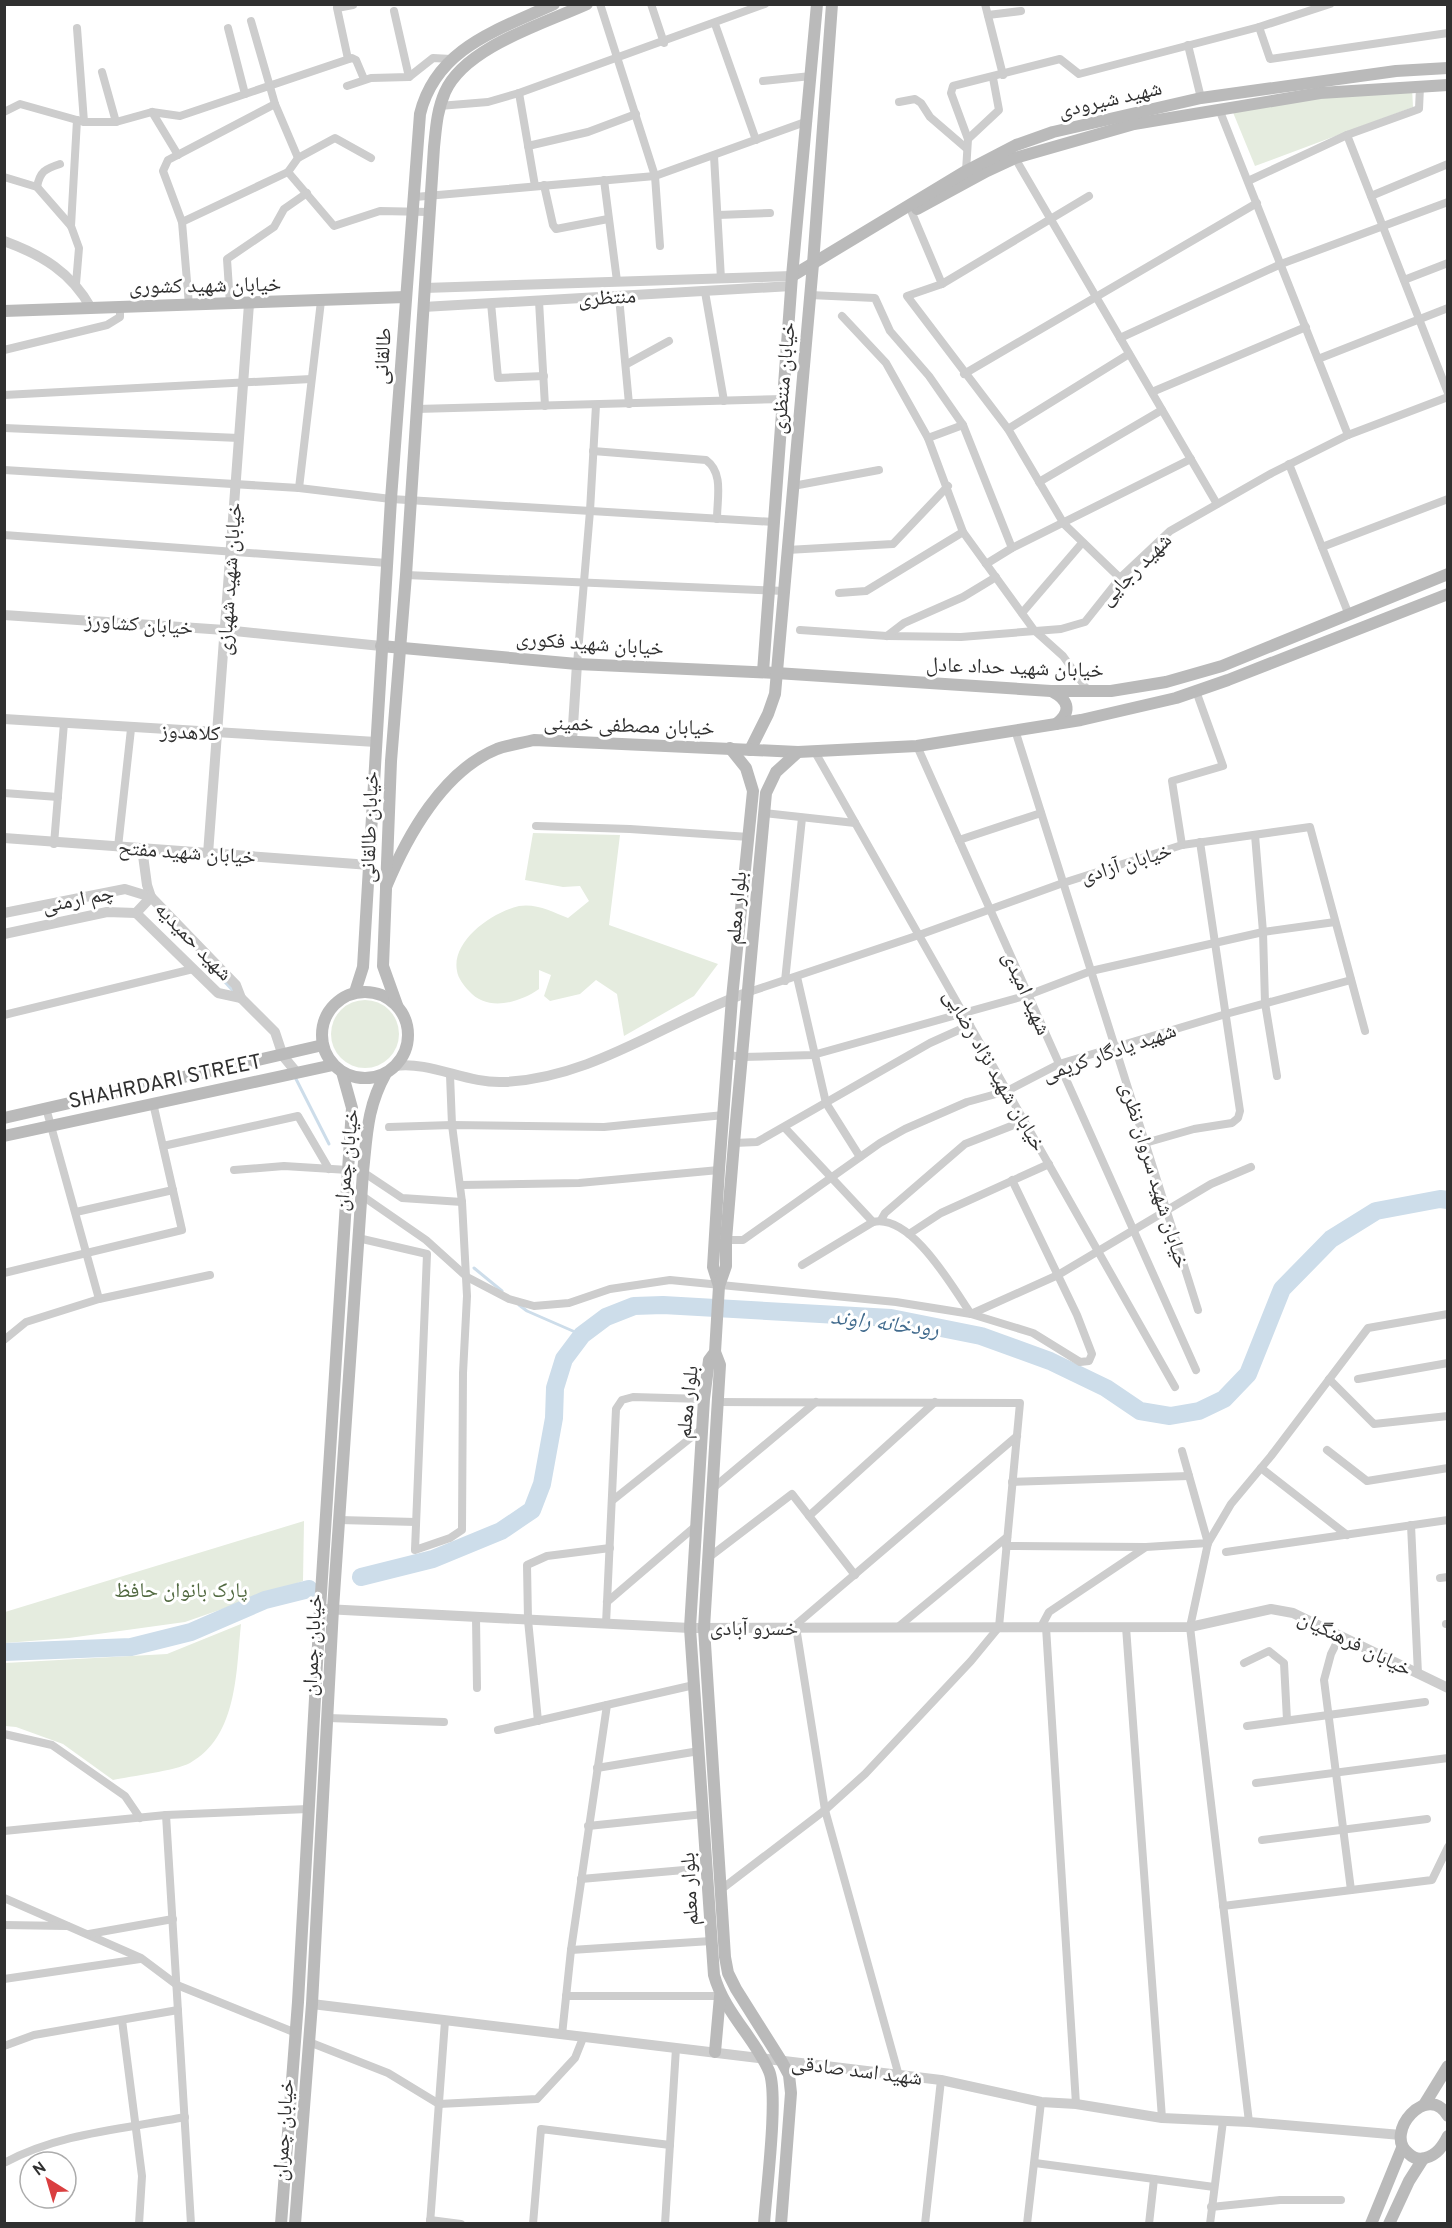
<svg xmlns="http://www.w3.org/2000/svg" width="1452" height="2228" viewBox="0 0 1452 2228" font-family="Overpass,'Noto Naskh Arabic',sans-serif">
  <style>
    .green { fill: #e5ecdf }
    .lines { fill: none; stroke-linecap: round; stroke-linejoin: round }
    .stream { stroke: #cdddea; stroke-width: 3 }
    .river { stroke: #cdddea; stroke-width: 18 }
    .minor { stroke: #cdcdcd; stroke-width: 8 }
    .tertiary { stroke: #cdcdcd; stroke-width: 10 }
    .secondary { stroke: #bababa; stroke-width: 12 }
    .labels { text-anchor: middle; stroke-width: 6; stroke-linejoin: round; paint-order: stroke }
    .street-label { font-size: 21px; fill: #303030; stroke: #fff }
    .park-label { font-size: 21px; fill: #516940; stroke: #fff }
    .water-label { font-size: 22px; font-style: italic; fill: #436c8e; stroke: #fff }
  </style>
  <rect width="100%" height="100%" fill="#fff"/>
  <g class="green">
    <path d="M 1412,88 L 1413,107 L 1255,166 L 1232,110 L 1290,101 Z"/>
    <path d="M 533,833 L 620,835 L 609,925 L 718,964 L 694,996 L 624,1036 L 617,994 L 596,980 L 580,994 L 550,1001 L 544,996 L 551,975 L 539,970 L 539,989 C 519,1003 487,1012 469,991 C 464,986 458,978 457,971 C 451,941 492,912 519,906 C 536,903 553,912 568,918 L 589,901 L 580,886 L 563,887 L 525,880 Z"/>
    <circle cx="365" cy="1034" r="34"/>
    <path d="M 304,1521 L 303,1581 L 185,1622 L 69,1638 L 5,1643 L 5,1612 Z"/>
    <path d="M 241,1624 C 236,1671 238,1736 190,1763 C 175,1771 131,1776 113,1780 L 63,1744 L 16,1727 L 5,1726 L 5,1663 L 167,1654 Z"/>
  </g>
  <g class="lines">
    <g class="stream">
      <path d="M 203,958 L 235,993"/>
      <path d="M 295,1077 L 329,1144"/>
      <path d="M 474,1268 L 502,1291"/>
      <path d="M 519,1305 L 527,1311 L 582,1335"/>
    </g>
    <g class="river">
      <path d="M 361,1577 L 433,1559 L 501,1531 L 532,1510 L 542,1484 L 554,1418 L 555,1388 L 564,1359 L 582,1335 L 606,1317 L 634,1306 L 663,1305 L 891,1318 L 981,1336 L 1050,1361 L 1106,1388 L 1140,1411 L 1170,1416 L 1199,1411 L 1224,1399 L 1248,1374 L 1282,1289 L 1331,1239 L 1376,1211 L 1440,1199 L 1448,1200"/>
      <path d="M 4,1652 L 131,1647 L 191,1632 L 265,1600 L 309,1589"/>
    </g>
    <g class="minor">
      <path d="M 600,4 L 655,176 L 660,246"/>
      <path d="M 651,4 L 664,43"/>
      <path d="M 985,4 L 1003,75"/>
      <path d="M 394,11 L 409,77"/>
      <path d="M 988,15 L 1021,11"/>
      <path d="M 715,24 L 756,140"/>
      <path d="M 1259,27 L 1270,59 L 1448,33"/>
      <path d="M 77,28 L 84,122"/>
      <path d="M 228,28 L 245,94"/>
      <path d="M 1188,45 L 1201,98"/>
      <path d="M 348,59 L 337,8 L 353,5"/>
      <path d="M 102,72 L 116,122"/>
      <path d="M 763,81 L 811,76"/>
      <path d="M 347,86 L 371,78 L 409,77 L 433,58 L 451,59"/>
      <path d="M 519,93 L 535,186"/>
      <path d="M 899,102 L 915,99 L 921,103 L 930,117 L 966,148"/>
      <path d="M 275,104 L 298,158"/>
      <path d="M 439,106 L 488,102 L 519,93 L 765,4"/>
      <path d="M 1219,109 L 1348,435"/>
      <path d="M 4,112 L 20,104 L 84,122 L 116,122 L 152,112 L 180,116 L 352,58 L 356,60 L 364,79"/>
      <path d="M 152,112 L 178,155"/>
      <path d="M 1347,135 L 1448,393"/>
      <path d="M 968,139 L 951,93 L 953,86 L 1060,59 L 1079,74 L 1259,27 L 1330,4"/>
      <path d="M 528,146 L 588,132 L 636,114"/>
      <path d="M 714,156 L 721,279"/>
      <path d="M 1015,158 L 1217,504"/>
      <path d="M 966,171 L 968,139 L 999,110 L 993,78"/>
      <path d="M 288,172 L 334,226 L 380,211 L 429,212"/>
      <path d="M 4,177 L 37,187 L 71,226 L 79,248 L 76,284"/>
      <path d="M 604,180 L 617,281"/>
      <path d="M 1248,181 L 1347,135 L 1419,109 L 1420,87"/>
      <path d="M 544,185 L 553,225 L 556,229 L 608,219"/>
      <path d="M 37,187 C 40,171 45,169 60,164"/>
      <path d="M 1089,196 L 942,284 L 907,296 L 1008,429 L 1064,524 L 1120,578"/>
      <path d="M 1371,196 L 1448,164"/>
      <path d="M 415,197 L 655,176 L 808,121"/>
      <path d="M 912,213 L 942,284"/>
      <path d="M 718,215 L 770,213"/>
      <path d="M 182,222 L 288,172 L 298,158 L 335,138 L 371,158"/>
      <path d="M 71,226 L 77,120"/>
      <path d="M 1404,280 L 1448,263"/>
      <path d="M 705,292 L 724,401"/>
      <path d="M 810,295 L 875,298 L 890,331 L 929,376 L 963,425 L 1012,548"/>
      <path d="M 619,297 L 629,404"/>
      <path d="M 539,301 L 545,406"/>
      <path d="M 491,303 L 498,378 L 544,376"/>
      <path d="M 230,304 L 227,259 L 274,227 L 284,209 L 307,193"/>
      <path d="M 189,305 L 182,222 L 163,171 L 168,160 L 275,104 L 251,21"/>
      <path d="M 842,316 L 886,363 L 928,438 L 963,532 L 1034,630 L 1063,656 L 1089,692"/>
      <path d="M 1120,338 L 1281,264 L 1448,202"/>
      <path d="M 4,350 L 107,325 L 120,317 L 120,306"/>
      <path d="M 1318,359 L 1448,308"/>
      <path d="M 627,364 L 669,341"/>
      <path d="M 964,374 L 1257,203"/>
      <path d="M 1152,392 L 1306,327"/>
      <path d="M 4,395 L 311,379"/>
      <path d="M 416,409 L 784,399"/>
      <path d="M 4,428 L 239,438"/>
      <path d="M 1008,429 L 1129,354"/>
      <path d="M 928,438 L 963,425"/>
      <path d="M 593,451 L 706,460 C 724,473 717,498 717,519"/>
      <path d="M 1289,464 L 1349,615"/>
      <path d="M 4,470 L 299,488 L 391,499 L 774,522"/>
      <path d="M 1039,482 L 1162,410"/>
      <path d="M 793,486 L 879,470"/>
      <path d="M 299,488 L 321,301"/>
      <path d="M 4,535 L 387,563"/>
      <path d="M 1322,547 L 1448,499"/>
      <path d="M 787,550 L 893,544 L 948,486"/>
      <path d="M 986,564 L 1012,548 L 1191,459"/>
      <path d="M 406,575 L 784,591"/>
      <path d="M 839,593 L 866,591 L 963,532"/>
      <path d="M 1022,613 L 1082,543"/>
      <path d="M 800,630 L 887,636 L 961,637 L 1061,629 L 1085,622 L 1120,578 L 1170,531 L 1272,473 L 1348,435 L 1448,397"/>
      <path d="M 887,636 L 904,623 L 963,597 L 996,577"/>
      <path d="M 577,664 L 590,511 L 596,405"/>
      <path d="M 1015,730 L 1198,1310"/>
      <path d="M 917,746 L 1196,1370"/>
      <path d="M 815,752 L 1175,1387"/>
      <path d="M 4,793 L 58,797"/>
      <path d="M 764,813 L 855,823"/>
      <path d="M 536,826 L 630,829 L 749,837"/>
      <path d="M 1255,835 L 1263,932 L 1265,1003 L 1277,1076"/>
      <path d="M 959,840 L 1041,813"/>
      <path d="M 54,844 L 64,723"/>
      <path d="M 1182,845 L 1172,781 L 1223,766 L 1196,691"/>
      <path d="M 118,847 L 131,729"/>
      <path d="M 797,977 L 826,1103 L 860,1157"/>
      <path d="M 785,981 L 802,818"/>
      <path d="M 749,992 L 919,935 L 1063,883 L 1182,845 L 1310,827 L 1365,1031"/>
      <path d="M 4,1015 L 193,969"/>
      <path d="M 729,1055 L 742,1057 L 813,1055 L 1028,995 L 1091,971 L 1263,932 L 1335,922"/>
      <path d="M 46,1108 L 99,1299"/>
      <path d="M 389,1127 L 452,1125 L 604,1127 L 724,1115"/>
      <path d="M 785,1128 L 873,1222"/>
      <path d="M 734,1143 L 757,1142 L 930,1043 L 970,1025"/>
      <path d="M 1145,1143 L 1194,1129 L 1232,1123 L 1238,1118 L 1240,1111 L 1200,842"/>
      <path d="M 163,1146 L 298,1116 L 329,1169"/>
      <path d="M 234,1170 L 284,1166 L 348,1170"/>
      <path d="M 363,1172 L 402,1198 L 462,1202"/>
      <path d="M 460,1185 L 579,1183 L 719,1170"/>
      <path d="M 361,1195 L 426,1240 L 467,1277 L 509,1299 L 534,1306 L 569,1303 L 610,1289 L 670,1280 L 896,1302 L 971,1314 L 1033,1333 L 1080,1362 L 1089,1361 L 1092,1354 L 1077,1315 L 1012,1180"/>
      <path d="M 76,1212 L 173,1190"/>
      <path d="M 881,1220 L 885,1213 L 965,1144 L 1024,1121"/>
      <path d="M 909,1234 L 941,1213 L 1049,1164"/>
      <path d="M 358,1238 L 427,1254 L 415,1550 L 450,1538 L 462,1530 L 463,1373 L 467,1296 L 462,1202 L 452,1125 L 450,1075"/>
      <path d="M 726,1240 L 743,1240 L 880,1143 L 905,1129 L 967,1102 L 1007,1091 L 1059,1064 L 1226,1014 L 1351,980"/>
      <path d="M 802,1265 L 873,1222 C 911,1213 953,1288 971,1314 L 1058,1275 L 1211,1184 L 1251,1167"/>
      <path d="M 4,1273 L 182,1230 L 153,1103"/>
      <path d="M 4,1340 L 26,1322 L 99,1299 L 210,1275"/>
      <path d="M 1329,1379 L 1374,1424 L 1448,1416"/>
      <path d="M 1358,1379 L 1448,1363"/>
      <path d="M 716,1402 L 1020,1403 L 999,1627 L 971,1661 L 865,1774 L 825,1810 L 723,1888"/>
      <path d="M 1327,1450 L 1367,1481 L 1448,1468"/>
      <path d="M 1261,1468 L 1347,1535"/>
      <path d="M 1012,1482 L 1189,1476"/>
      <path d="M 712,1489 L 816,1402"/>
      <path d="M 613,1500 L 703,1428"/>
      <path d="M 809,1516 L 935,1402"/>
      <path d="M 339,1520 L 416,1522"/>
      <path d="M 1411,1525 L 1418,1674"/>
      <path d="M 1006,1546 L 1145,1547"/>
      <path d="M 1226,1552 L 1448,1520"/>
      <path d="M 708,1558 L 792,1494 L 855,1575"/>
      <path d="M 1440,1578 L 1448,1577"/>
      <path d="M 607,1602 L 697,1525"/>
      <path d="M 476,1617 L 477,1688"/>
      <path d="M 606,1624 L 616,1409 L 622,1400 L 633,1397 L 704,1399"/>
      <path d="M 1446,1624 L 1448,1624"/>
      <path d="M 796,1627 L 825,1810 L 899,2076"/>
      <path d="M 898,1627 L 1007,1537"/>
      <path d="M 1041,1627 L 1049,1612 L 1146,1547 L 1208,1543 L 1182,1451"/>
      <path d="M 1046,1627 L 1076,2104"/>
      <path d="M 1126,1627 L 1162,2118"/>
      <path d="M 792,1628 L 1017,1436"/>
      <path d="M 1340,1636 L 1331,1654 L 1324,1680 L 1351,1890"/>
      <path d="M 1244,1663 L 1269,1651 L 1284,1663 L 1287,1720"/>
      <path d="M 328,1718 L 444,1722"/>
      <path d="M 538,1721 L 528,1620 L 527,1565 L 547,1556 L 610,1548"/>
      <path d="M 1247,1726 L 1425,1702"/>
      <path d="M 498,1730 L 694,1685"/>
      <path d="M 4,1734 L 52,1745 L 125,1796 L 140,1818"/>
      <path d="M 597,1768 L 699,1751"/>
      <path d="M 1256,1783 L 1448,1758"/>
      <path d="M 166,1815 L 191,2224"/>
      <path d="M 588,1826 L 704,1814"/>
      <path d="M 4,1831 L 166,1815 L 308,1809"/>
      <path d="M 1262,1840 L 1427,1819"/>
      <path d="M 581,1879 L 707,1868"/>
      <path d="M 4,1898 L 141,1958 L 177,1985 L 296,2033"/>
      <path d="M 1223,1906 L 1432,1880 L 1448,1847"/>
      <path d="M 4,1925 L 67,1926"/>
      <path d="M 89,1934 L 173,1919"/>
      <path d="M 571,1950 L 711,1941"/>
      <path d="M 4,1979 L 140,1959"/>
      <path d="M 566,1996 L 720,1996"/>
      <path d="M 122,2020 L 142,2176 L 139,2224"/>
      <path d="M 562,2035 L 571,1950 L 607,1705"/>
      <path d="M 309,2042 L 388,2073 L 439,2104 L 537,2099 L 575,2058 L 583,2038"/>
      <path d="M 4,2046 L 34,2035 L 178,2010"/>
      <path d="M 1249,2122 L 1190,1627 L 1208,1543 L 1231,1504 L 1271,1456 L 1368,1328 L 1448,1314"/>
      <path d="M 4,2163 C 59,2133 124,2129 185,2117"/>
      <path d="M 1035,2163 L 1214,2187"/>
      <path d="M 1211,2207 L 1280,2200 L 1341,2200"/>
      <path d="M 430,2220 L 461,2224"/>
      <path d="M 430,2224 L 445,2021"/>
      <path d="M 533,2224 L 541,2129 L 670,2145"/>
      <path d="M 665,2224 L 676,2048"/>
      <path d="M 925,2224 L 941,2080"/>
      <path d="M 1027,2224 L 1041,2102"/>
      <path d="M 1149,2224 L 1154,2179"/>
      <path d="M 1210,2224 L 1223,2121"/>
    </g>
    <g class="tertiary">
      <path d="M 4,241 C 42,255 71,272 91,308"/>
      <path d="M 424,288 L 792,276"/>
      <path d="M 423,307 L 792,286"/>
      <path d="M 4,615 L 225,630 L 381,646"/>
      <path d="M 4,719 L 376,742"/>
      <path d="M 572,741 L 577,664"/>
      <path d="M 4,838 L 370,865"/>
      <path d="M 142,848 L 147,885 L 151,897 L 236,985 L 241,998 L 275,1032 L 283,1056 L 297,1073"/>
      <path d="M 208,854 L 249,304"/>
      <path d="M 4,913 L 125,889 L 151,897"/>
      <path d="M 136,913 L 218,993 L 241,998"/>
      <path d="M 136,913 L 151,897"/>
      <path d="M 4,934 L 107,912 L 136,913"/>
      <path d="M 395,1066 C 431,1061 467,1084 504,1082 C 594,1078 666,1021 749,992"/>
      <path d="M 325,1609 L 690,1628 L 1190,1627 L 1271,1609 L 1293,1613 L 1448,1688"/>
      <path d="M 312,2004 L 941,2080 L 1041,2102 L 1076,2104 L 1162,2118 L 1249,2122 L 1401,2135"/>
    </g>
    <g class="secondary">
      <path d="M 917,209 L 987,171 L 1015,158 L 1134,124 L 1320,93 L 1448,85"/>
      <path d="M 792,276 L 966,171 L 1016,145 L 1053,132 L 1201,98 L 1396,71 L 1448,68"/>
      <path d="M 4,311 L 406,297"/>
      <path d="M 381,646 L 577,664 L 776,673 L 1051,691 L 1111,691 L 1166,682 L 1222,666 L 1448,574"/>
      <path d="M 763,672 L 792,276 L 817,4"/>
      <path d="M 1053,692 C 1070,701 1071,713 1056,724"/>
      <path d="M 750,750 L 768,714 L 775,694 L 813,264 L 832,4"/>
      <path d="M 386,887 C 407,836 443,771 497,749 C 509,745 522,743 534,740 L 798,752 L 917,746 L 1081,720 L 1176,698 L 1228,680 L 1448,594"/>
      <circle cx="365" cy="1035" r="43"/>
      <path d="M 355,992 L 363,967 L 391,499 L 420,114 C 436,48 498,30 554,4"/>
      <path d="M 397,1005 L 383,966 L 391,761 L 406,575 L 434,147 C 436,128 437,110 445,92 C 465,47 543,24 587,4"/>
      <path d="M 4,1118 L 323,1045"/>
      <path d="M 4,1136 L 333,1065"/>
      <path d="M 719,1286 L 713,1267 L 719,1170 L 732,998 L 753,791 L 746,768 L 730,748"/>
      <path d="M 715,1352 L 709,1360 L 704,1399 L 690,1628 L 714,1975 C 724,2012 754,2037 769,2071 C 779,2094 766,2193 764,2224"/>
      <path d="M 715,2052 L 720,1996"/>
      <path d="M 1424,2105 L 1448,2066"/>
      <path d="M 1448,2116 C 1428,2081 1383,2133 1408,2153 C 1413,2158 1419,2160 1425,2158 C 1437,2155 1443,2146 1448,2136"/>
      <path d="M 281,2224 L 298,2002 L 320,1609 L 352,1108 L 342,1072"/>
      <path d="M 295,2224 L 312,2004 L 333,1609 L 363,1172 C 367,1134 367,1107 386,1073"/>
      <path d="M 781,2224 L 791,2093 L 789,2075 L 782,2062 L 736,1989 L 728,1973 L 725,1957 L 704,1628 L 720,1365 L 715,1352 L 719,1286 L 726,1266 L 726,1240 L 734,1143 L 766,793 L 776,772 L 798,752"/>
      <path d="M 1371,2224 L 1402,2148"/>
      <path d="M 1389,2224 L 1409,2181 L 1423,2159"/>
    </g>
  </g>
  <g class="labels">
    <g class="street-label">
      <text transform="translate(1110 99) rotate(-13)" y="7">شهید شیرودی</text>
      <text transform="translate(205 285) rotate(-1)" y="7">خیابان شهید کشوری</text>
      <text transform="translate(607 297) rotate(-3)" y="7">منتظری</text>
      <text transform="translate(382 356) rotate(-86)" y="7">طالقانی</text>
      <text transform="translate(783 378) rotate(-85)" y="7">خیابان منتظری</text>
      <text transform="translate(1135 569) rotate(-45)" y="7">شهید رجایی</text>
      <text transform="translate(229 579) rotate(-86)" y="7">خیابان شهید شهبازی</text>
      <text transform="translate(139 624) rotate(4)" y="7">خیابان کشاورز</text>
      <text transform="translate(590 643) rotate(4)" y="7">خیابان شهید فکوری</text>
      <text transform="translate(1015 667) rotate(2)" y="7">خیابان شهید حداد عادل</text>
      <text transform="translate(629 725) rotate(2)" y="7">خیابان مصطفی خمینی</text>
      <text transform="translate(190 732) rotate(3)" y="7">کلاهدوز</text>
      <text transform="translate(369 827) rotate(-88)" y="7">خیابان طالقانی</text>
      <text transform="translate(187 852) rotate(4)" y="7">خیابان شهید مفتح</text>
      <text transform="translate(1126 863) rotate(-17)" y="7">خیابان آزادی</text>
      <text transform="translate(78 899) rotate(-11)" y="7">چم ارمنی</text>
      <text transform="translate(736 908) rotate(-85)" y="7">بلوار معلم</text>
      <text transform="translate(194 941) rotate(46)" y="7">شهید حمیدیه</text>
      <text transform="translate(1027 993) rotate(66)" y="7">شهید امیدی</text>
      <text transform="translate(1109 1052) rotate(-19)" y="7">شهید یادگار کریمی</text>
      <text transform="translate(995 1070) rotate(60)" y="7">خیابان شهید نژاد رضایی</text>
      <text transform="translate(165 1081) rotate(-12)" y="7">SHAHRDARI STREET</text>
      <text transform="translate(346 1160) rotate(-84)" y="7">خیابان چمران</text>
      <text transform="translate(1155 1175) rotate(73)" y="7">خیابان شهید سروان نظری</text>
      <text transform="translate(687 1402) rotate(-84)" y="7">بلوار معلم</text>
      <text x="754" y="1635">خسرو آبادی</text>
      <text transform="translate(1355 1643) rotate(26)" y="7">خیابان فرهنگیان</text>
      <text transform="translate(312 1645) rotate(-87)" y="7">خیابان چمران</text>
      <text transform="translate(689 1889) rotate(-93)" y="7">بلوار معلم</text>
      <text transform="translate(857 2070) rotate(7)" y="7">شهید اسد صادقی</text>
      <text transform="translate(283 2130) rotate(-86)" y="7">خیابان چمران</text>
    </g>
    <g class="park-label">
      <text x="181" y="1597">پارک بانوان حافظ</text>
    </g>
    <g class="water-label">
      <text transform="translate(885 1322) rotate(7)" y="8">رودخانه راوند</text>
    </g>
  </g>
  <rect width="1452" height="2228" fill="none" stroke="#303030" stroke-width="12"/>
  <g transform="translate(48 2180) rotate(323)"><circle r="28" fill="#ffffff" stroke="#acacac" stroke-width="1.5"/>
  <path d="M0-4.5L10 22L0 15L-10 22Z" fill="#da3f40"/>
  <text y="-9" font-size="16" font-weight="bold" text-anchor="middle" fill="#303030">N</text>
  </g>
</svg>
